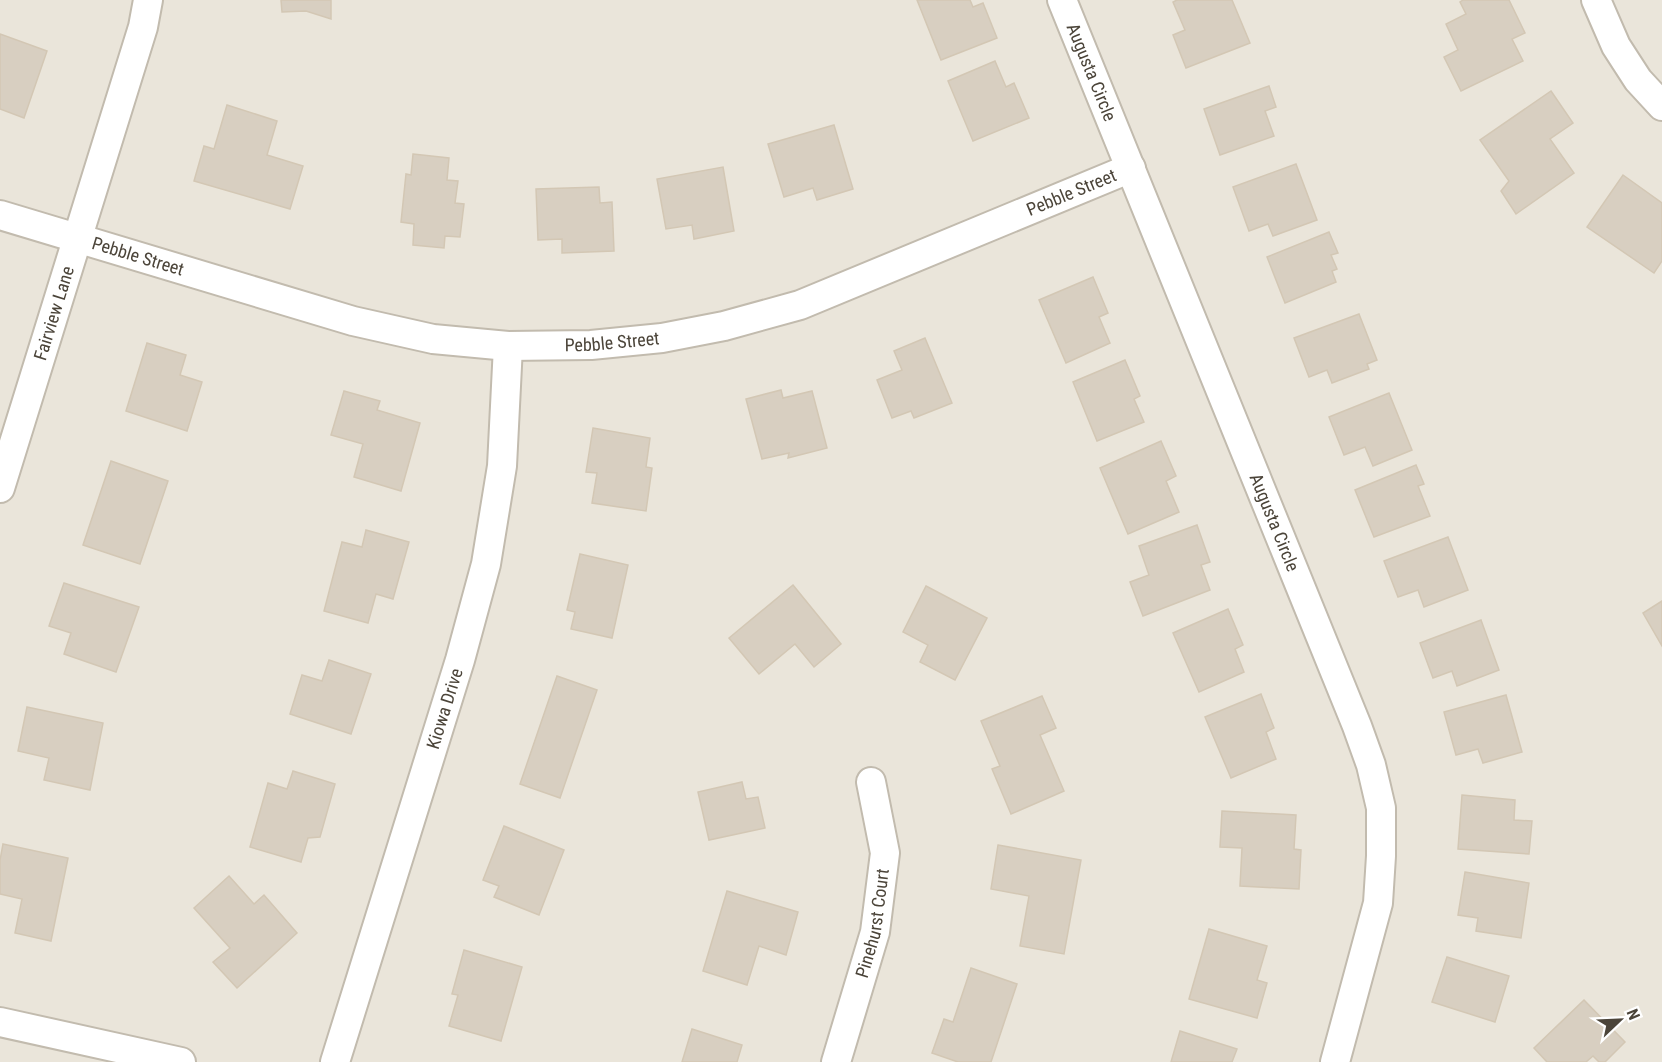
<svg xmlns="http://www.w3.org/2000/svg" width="1662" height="1062" viewBox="0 0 1662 1062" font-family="'Roboto Condensed',sans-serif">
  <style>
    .residential { fill: #eae5da }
    .building { fill: #d8cfc1; stroke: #d3c7b4; stroke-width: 1.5 }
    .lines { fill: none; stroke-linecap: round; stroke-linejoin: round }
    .street-casing { stroke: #c2bbae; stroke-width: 32 }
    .street { stroke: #fff; stroke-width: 28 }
    .labels { text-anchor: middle; stroke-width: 6; stroke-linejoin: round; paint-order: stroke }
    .street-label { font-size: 18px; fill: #4b4439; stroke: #fff }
  </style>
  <rect width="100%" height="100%" fill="#f6f3ec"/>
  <rect class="residential" x="0" y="0" width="1662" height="1062"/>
  <g class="building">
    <path d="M 281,0 L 331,0 L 331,19 L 306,11 L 282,12 Z"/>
    <path d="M 917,0 L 970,0 L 973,7 L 983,3 L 997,38 L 941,60 Z"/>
    <path d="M 1177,0 L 1232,0 L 1250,43 L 1186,68 L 1173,35 L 1185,30 L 1173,2 Z"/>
    <path d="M 1463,0 L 1509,0 L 1525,33 L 1512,39 L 1523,61 L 1461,91 L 1444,57 L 1458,50 L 1446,24 L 1466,14 L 1460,2 Z"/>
    <path d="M 0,34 L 47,51 L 24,118 L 0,109 Z"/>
    <path d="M 995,61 L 1006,87 L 1014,83 L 1029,118 L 973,141 L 948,81 Z"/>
    <path d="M 1269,86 L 1276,107 L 1265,111 L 1274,136 L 1220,155 L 1204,109 Z"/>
    <path d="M 1551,91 L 1573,123 L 1550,139 L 1574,173 L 1516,214 L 1501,191 L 1509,181 L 1480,140 Z"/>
    <path d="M 227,105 L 277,121 L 267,155 L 303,166 L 290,209 L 194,181 L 204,146 L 214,149 Z"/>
    <path d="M 834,125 L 853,189 L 817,200 L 813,188 L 784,197 L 768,144 Z"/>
    <path d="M 413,154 L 449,158 L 447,180 L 458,181 L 455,203 L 464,204 L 460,237 L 445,236 L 444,248 L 413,245 L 414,224 L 401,222 L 406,174 L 411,175 Z"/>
    <path d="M 1296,164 L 1317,220 L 1273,236 L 1268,224 L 1249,231 L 1233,187 Z"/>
    <path d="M 723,167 L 734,231 L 694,239 L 692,225 L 666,229 L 657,179 Z"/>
    <path d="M 1623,175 L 1662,203 L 1662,261 L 1654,273 L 1587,227 Z"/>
    <path d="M 599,187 L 600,203 L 612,202 L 614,251 L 562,253 L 562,239 L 538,240 L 536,189 Z"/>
    <path d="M 1329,232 L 1338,253 L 1331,255 L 1337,269 L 1332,271 L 1336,282 L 1285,303 L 1267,257 Z"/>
    <path d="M 1093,277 L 1108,313 L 1099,317 L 1110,343 L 1066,363 L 1039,300 Z"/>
    <path d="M 1359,314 L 1377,360 L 1367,364 L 1369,369 L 1332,383 L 1327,370 L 1309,377 L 1294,338 Z"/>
    <path d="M 925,338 L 952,403 L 914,418 L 911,411 L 892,418 L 877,380 L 902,370 L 894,351 Z"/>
    <path d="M 147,343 L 186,355 L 180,375 L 202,382 L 187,431 L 126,411 Z"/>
    <path d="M 1125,360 L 1140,396 L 1134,399 L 1144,422 L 1097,441 L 1073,382 Z"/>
    <path d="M 781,390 L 783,398 L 812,391 L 827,448 L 788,458 L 789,453 L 762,459 L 746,399 Z"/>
    <path d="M 344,391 L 380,401 L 377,410 L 420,423 L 401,491 L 354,477 L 363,444 L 331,435 Z"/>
    <path d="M 1389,393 L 1412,450 L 1373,466 L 1365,447 L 1344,455 L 1329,417 Z"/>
    <path d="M 593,428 L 650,438 L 646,467 L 652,468 L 646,511 L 592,503 L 597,473 L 586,472 Z"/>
    <path d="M 1161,441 L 1176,476 L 1166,481 L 1179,512 L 1128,534 L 1100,468 Z"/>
    <path d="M 111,461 L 168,481 L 140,564 L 83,545 Z"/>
    <path d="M 1416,465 L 1424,484 L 1418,486 L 1430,516 L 1374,537 L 1355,490 Z"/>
    <path d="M 1197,525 L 1210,562 L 1201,565 L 1210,590 L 1143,616 L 1130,582 L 1149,575 L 1139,546 Z"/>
    <path d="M 366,530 L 409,542 L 393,599 L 376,594 L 368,623 L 324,611 L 342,542 L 362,547 Z"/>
    <path d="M 1448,537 L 1468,590 L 1424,607 L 1418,590 L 1398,597 L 1384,561 Z"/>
    <path d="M 580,554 L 628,565 L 612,638 L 571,629 L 575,612 L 567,610 Z"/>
    <path d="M 64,583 L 139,607 L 116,672 L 64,654 L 71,633 L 49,626 Z"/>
    <path d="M 793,585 L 841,644 L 814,667 L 795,644 L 759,674 L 729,638 Z"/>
    <path d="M 926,586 L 987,618 L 955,680 L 920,662 L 928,645 L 903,632 Z"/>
    <path d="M 1662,601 L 1662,646 L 1643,613 Z"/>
    <path d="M 1228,609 L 1243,645 L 1235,649 L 1244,672 L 1199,692 L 1173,633 Z"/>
    <path d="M 1481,620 L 1499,670 L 1457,686 L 1452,671 L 1433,678 L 1420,643 Z"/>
    <path d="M 329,660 L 371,674 L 351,734 L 290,714 L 302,675 L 322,681 Z"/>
    <path d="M 557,676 L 597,690 L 560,798 L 520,784 Z"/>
    <path d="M 1261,694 L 1274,728 L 1266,732 L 1276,759 L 1231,778 L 1205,717 Z"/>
    <path d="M 1506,695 L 1522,752 L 1483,763 L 1478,749 L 1456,755 L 1444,712 Z"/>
    <path d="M 1042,696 L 1056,728 L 1040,735 L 1064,791 L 1011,814 L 992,769 L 1000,766 L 981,721 Z"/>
    <path d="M 27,707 L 103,723 L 90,790 L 44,780 L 49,758 L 18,751 Z"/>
    <path d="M 293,771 L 335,784 L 320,837 L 308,838 L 301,862 L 250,847 L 268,783 L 287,789 Z"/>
    <path d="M 742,782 L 746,799 L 758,797 L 765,828 L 709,840 L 698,792 Z"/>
    <path d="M 1462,795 L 1515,800 L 1514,820 L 1532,821 L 1529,854 L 1458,849 Z"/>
    <path d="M 1222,811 L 1296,815 L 1294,849 L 1301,850 L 1299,889 L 1240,886 L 1242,848 L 1220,847 Z"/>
    <path d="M 504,826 L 564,850 L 539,915 L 494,897 L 499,886 L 483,880 Z"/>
    <path d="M 3,844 L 68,858 L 51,941 L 15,933 L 22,899 L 0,894 L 0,860 Z"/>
    <path d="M 998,845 L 1081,860 L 1064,954 L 1020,946 L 1029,896 L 991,889 Z"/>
    <path d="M 1465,872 L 1529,883 L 1521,938 L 1476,931 L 1478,918 L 1458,915 Z"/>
    <path d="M 229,876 L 254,904 L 264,895 L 297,933 L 237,988 L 213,962 L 230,948 L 194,908 Z"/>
    <path d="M 727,891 L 798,912 L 786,955 L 759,946 L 747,985 L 703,971 Z"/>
    <path d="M 1209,929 L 1267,946 L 1257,980 L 1267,983 L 1257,1018 L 1189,999 Z"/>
    <path d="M 464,950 L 522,967 L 501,1041 L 449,1026 L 458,995 L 452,994 Z"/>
    <path d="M 1447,957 L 1509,976 L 1495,1022 L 1432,1002 Z"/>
    <path d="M 971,968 L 1017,984 L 991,1062 L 958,1062 L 932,1053 L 944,1019 L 953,1022 Z"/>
    <path d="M 1584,1000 L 1625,1042 L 1605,1062 L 1599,1062 L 1593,1056 L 1586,1062 L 1547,1062 L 1534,1048 Z"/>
    <path d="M 692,1029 L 742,1045 L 737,1062 L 682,1062 Z"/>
    <path d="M 1180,1031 L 1237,1049 L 1232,1062 L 1171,1062 Z"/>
  </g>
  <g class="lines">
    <defs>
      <g id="street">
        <path id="s1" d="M 1062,0 L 1357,726 L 1371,765 L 1381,808 L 1381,856 L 1378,903 L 1335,1062"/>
        <path d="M 1596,0 L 1616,46 L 1638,80 L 1662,106"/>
        <path id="s2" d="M 0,215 L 353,321 L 433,339 L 508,346 L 591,345 L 662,338 L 724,326 L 800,305 L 1131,168"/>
        <path id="s3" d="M 0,488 L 143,27 L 148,0"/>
        <path d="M 0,1022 L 181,1062"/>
        <path id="s4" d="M 335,1062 L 460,660 L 486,564 L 502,466 L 508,346"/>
        <path id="s5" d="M 836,1062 L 875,932 L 885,853 L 871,782"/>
      </g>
    </defs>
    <use href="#street" class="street-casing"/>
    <use href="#street" class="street"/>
  </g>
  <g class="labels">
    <g class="street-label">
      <text dy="6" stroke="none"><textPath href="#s1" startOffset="78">Augusta Circle</textPath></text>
      <text dy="6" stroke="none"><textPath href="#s2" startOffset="1116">Pebble Street</textPath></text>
      <text dy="6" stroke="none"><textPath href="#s2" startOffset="144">Pebble Street</textPath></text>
      <text dy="6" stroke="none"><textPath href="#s3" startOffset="183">Fairview Lane</textPath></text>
      <text dy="6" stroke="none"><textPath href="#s2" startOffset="630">Pebble Street</textPath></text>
      <text dy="6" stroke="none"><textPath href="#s1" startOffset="564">Augusta Circle</textPath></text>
      <text dy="6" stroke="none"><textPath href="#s4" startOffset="370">Kiowa Drive</textPath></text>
      <text dy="6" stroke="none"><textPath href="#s5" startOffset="144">Pinehurst Court</textPath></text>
    </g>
  </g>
  <g transform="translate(1620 1020) rotate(67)" stroke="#ffffff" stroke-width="4.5" paint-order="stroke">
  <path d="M0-4.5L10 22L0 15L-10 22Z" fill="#4b4439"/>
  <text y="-9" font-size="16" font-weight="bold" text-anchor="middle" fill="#4b4439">N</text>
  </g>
</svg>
